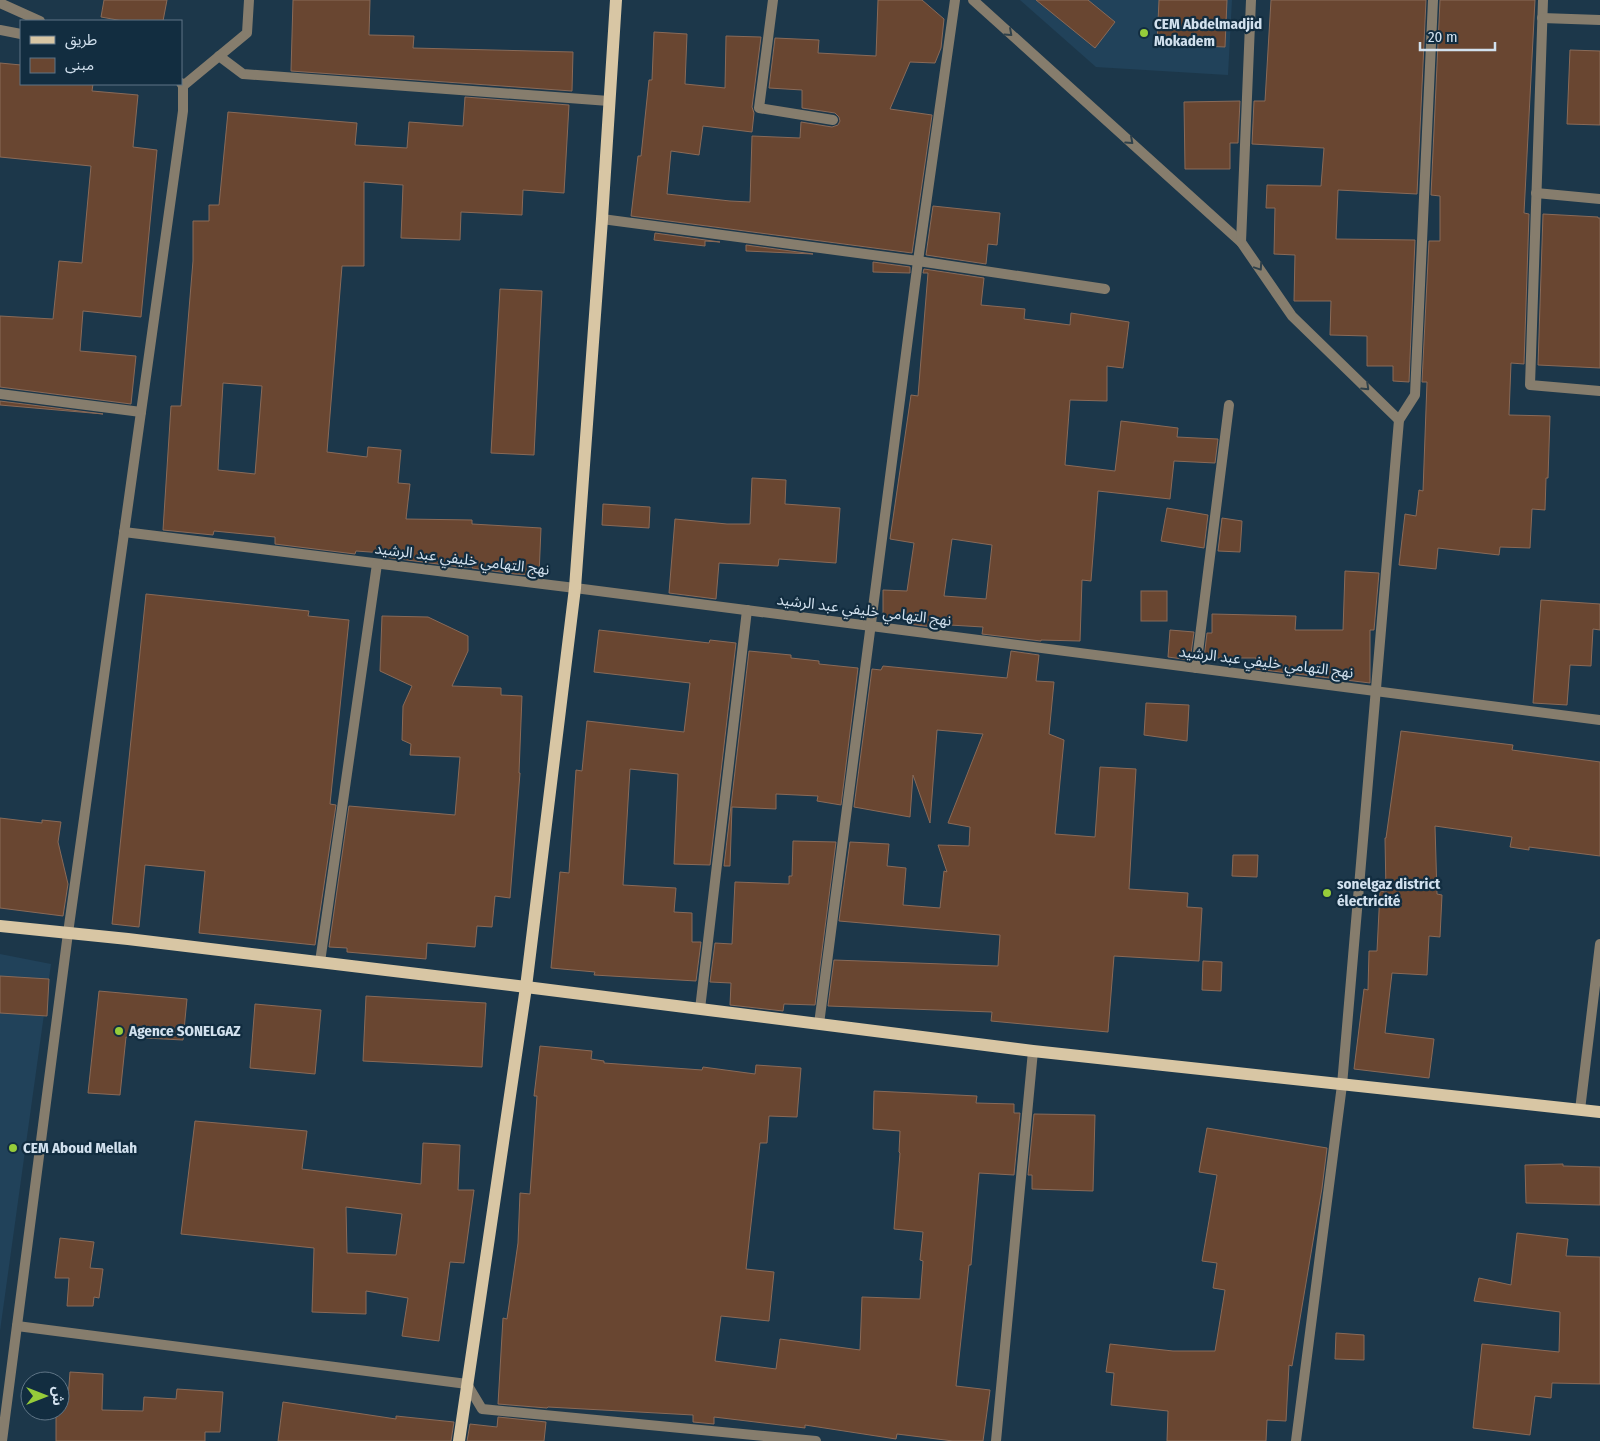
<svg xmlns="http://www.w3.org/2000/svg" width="1600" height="1441" viewBox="0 0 1600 1441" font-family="'Fira Sans Condensed','Noto Sans Arabic',sans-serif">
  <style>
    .built { fill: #21425a }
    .building { fill: #694631; stroke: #896a58; fill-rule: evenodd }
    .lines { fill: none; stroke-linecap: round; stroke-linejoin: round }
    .service { stroke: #867d6d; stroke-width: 10 }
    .minor { stroke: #867d6d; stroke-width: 10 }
    .tertiary { stroke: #867d6d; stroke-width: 10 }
    .primary { stroke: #d8c6a4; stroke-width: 12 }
    .oneway { stroke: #2f414b }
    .poi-dot { fill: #96cc3a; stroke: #122d40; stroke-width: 2 }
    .labels { text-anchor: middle; stroke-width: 4.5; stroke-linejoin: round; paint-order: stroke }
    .poi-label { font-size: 15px; font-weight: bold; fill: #d2e1ee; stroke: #122d40; text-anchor: start }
    .street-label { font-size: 15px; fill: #d2e1ee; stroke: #122d40 }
  </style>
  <rect width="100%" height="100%" fill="#1c374a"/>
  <g class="built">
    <path d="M 1020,0 L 1232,0 L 1228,75 L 1096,67 Z"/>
    <path d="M 0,954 L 51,964 L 0,1331 Z"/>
  </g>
  <g class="building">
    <path d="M 104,0 L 167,0 L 163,21 L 123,21 L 101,17 Z"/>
    <path d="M 293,0 L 370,0 L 369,35 L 414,36 L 413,48 L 573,52 L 572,91 L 291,71 Z"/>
    <path d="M 878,0 L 922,0 L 944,19 L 941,48 L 935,63 L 910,62 L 890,109 L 932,115 L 912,253 L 631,216 L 638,156 L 641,156 L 649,80 L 652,80 L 654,32 L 687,34 L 685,84 L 725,88 L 726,36 L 761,37 L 752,107 L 754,113 L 752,132 L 703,126 L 699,155 L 671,151 L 667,194 L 730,201 L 750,202 L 752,136 L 800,138 L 801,122 L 832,127 L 838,125 L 840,121 L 839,117 L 835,113 L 802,108 L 802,90 L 769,88 L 775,38 L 819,40 L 818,53 L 876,56 Z"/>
    <path d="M 1036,0 L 1088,0 L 1115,22 L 1095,48 Z"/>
    <path d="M 1159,0 L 1227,0 L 1225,47 L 1157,44 Z"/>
    <path d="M 1271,0 L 1426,0 L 1417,194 L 1338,190 L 1336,239 L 1415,240 L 1409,382 L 1393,381 L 1393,366 L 1367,366 L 1367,336 L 1330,335 L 1331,301 L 1294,301 L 1295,255 L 1274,254 L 1275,208 L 1266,208 L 1267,185 L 1321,186 L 1324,148 L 1252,144 L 1254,101 L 1265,101 Z"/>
    <path d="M 1440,0 L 1535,0 L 1524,213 L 1529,214 L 1524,364 L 1511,363 L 1509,415 L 1550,416 L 1548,478 L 1546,478 L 1545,510 L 1532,509 L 1530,548 L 1500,547 L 1499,555 L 1438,548 L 1436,569 L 1399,565 L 1405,514 L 1416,516 L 1419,490 L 1423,491 L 1427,382 L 1422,382 L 1429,241 L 1440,241 L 1440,196 L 1431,195 Z"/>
    <path d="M 1570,50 L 1600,51 L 1600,125 L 1567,124 Z"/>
    <path d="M 0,63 L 21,65 L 21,84 L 93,84 L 92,91 L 138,95 L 133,147 L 157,150 L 141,317 L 83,311 L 80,351 L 136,356 L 131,404 L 0,387 L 0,316 L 53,319 L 59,261 L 82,263 L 91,166 L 0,157 Z"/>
    <path d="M 465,97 L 569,105 L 564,193 L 523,190 L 522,215 L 461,212 L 460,240 L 401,238 L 403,185 L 364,182 L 364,266 L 342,266 L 327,452 L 367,457 L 368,447 L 401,450 L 398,483 L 410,484 L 406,519 L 472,520 L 472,524 L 541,528 L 539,575 L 515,574 L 472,568 L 473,567 L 461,567 L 384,557 L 384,553 L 356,551 L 355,554 L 275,544 L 275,537 L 214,531 L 213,535 L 163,530 L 171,406 L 181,406 L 193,261 L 193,221 L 209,221 L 209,205 L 219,205 L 228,112 L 357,123 L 355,145 L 407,148 L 409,122 L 463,126 ZM 223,383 L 262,386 L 255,474 L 218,470 Z"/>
    <path d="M 1240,101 L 1238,143 L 1230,143 L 1230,169 L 1185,169 L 1184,102 Z"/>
    <path d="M 933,206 L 1000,213 L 997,245 L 988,244 L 986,264 L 926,255 Z"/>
    <path d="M 1543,214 L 1598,217 L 1598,218 L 1600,218 L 1600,368 L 1538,365 Z"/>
    <path d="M 655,233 L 720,242 L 705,241 L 705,246 L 654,240 Z"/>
    <path d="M 746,245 L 813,254 L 746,251 Z"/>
    <path d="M 873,262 L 910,267 L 910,273 L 873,272 Z"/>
    <path d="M 924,269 L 984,278 L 981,305 L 1025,309 L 1024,319 L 1070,325 L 1071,313 L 1129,322 L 1123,368 L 1107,366 L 1107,401 L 1070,400 L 1065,465 L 1115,471 L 1121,421 L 1178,428 L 1177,437 L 1218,439 L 1215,463 L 1174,461 L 1170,499 L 1098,491 L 1091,581 L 1082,580 L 1080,641 L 1041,640 L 1041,641 L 982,634 L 983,627 L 933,624 L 933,627 L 909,624 L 909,619 L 883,619 L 883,590 L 907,591 L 914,543 L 890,539 L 911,395 L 918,396 L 928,273 L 923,273 ZM 952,539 L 992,545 L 986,599 L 944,596 Z"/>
    <path d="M 500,289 L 542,291 L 534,455 L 491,453 Z"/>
    <path d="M 0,401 L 103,414 L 0,405 Z"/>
    <path d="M 752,478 L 786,480 L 785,504 L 840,508 L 836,563 L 779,559 L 778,566 L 719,563 L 716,599 L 669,593 L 675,519 L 727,524 L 750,524 Z"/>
    <path d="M 603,504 L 650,507 L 649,528 L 602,525 Z"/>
    <path d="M 1167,508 L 1208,515 L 1204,548 L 1161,541 Z"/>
    <path d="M 1222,518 L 1242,521 L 1240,552 L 1218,551 Z"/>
    <path d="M 1345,571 L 1379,573 L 1374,630 L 1370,630 L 1370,683 L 1256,669 L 1256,658 L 1204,658 L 1207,633 L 1212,633 L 1212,614 L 1296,616 L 1295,630 L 1343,630 Z"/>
    <rect x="1141" y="591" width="26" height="30"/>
    <path d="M 146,594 L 309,611 L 308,616 L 349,620 L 330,804 L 336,805 L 315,945 L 199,933 L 205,871 L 145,865 L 139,927 L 112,924 Z"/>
    <path d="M 1541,600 L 1600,604 L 1600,630 L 1593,629 L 1591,666 L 1570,665 L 1567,705 L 1533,703 Z"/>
    <path d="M 382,616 L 428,617 L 468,636 L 468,651 L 452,686 L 501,688 L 501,695 L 522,696 L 519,773 L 520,773 L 510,898 L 495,896 L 492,927 L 477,926 L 475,947 L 427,943 L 426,959 L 347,952 L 347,948 L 329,947 L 349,806 L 455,815 L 460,757 L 410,755 L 411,744 L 402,740 L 403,706 L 412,686 L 380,671 Z"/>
    <path d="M 599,630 L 709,643 L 710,640 L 736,643 L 710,865 L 674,864 L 678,774 L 630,769 L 623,885 L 676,888 L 674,912 L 692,913 L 692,942 L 701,942 L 696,981 L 594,975 L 595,972 L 551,968 L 560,872 L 569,873 L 576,770 L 582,771 L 587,721 L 684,732 L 690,683 L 594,672 Z"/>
    <path d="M 1170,630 L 1194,632 L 1190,660 L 1168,657 Z"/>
    <path d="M 749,651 L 791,655 L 791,658 L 819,661 L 819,664 L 858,668 L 841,805 L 817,801 L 818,796 L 776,794 L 776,809 L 732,807 L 730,866 L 724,866 Z"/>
    <path d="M 1011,651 L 1039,655 L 1036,681 L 1054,682 L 1049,734 L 1064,740 L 1055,834 L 1095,837 L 1100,767 L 1136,769 L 1129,889 L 1188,893 L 1187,907 L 1202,908 L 1199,961 L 1114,956 L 1108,1032 L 991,1021 L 992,1012 L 828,1006 L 834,960 L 998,966 L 1000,935 L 839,921 L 850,842 L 889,844 L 887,866 L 906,868 L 903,905 L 940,908 L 944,871 L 947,872 L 938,845 L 969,846 L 970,827 L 948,823 L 983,734 L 937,730 L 930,823 L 913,775 L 910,817 L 854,807 L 872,669 L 881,670 L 883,666 L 1007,678 Z"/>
    <path d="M 1146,703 L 1189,705 L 1187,741 L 1144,735 Z"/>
    <path d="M 1401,731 L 1513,745 L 1512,750 L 1600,762 L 1600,856 L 1529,847 L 1529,850 L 1510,847 L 1512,837 L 1435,826 L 1437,894 L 1442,895 L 1440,937 L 1429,936 L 1427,975 L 1392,973 L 1385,1033 L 1434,1039 L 1429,1078 L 1354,1069 L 1364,989 L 1368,990 L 1369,951 L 1377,951 L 1380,891 L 1386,892 L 1385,838 L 1386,838 Z"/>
    <path d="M 0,818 L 42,823 L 42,820 L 61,822 L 58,842 L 68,884 L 63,916 L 0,908 Z"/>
    <path d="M 793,841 L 836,842 L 815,1005 L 784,1004 L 783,1011 L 730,1005 L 731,983 L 710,982 L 715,943 L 732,944 L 735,882 L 789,884 L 789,876 L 792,876 Z"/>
    <path d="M 1233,855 L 1258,855 L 1257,877 L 1232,876 Z"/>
    <path d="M 1203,961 L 1222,962 L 1221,991 L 1202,990 Z"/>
    <path d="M 0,976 L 49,979 L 47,1016 L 0,1013 Z"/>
    <path d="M 99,991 L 187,999 L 183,1040 L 126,1037 L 120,1095 L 88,1093 Z"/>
    <path d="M 366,996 L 486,1003 L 482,1067 L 363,1061 Z"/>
    <path d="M 255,1004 L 321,1010 L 315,1074 L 250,1068 Z"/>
    <path d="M 540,1046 L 592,1051 L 591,1059 L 604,1061 L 604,1063 L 702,1070 L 703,1067 L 755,1074 L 756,1065 L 801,1068 L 797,1117 L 769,1116 L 767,1143 L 760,1143 L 746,1269 L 774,1272 L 769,1321 L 721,1316 L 715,1361 L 776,1369 L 780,1339 L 860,1350 L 862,1297 L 920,1299 L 923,1261 L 920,1260 L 923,1232 L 894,1229 L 900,1153 L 899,1152 L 900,1131 L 873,1129 L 874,1091 L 977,1096 L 976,1103 L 1014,1104 L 1014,1113 L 1020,1113 L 1014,1175 L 979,1173 L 971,1265 L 969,1265 L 956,1386 L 990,1390 L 983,1441 L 953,1441 L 897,1434 L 896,1439 L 805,1425 L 805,1428 L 714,1417 L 714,1424 L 693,1422 L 693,1415 L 548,1407 L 547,1408 L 498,1404 L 503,1318 L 507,1319 L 518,1243 L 520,1193 L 530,1194 L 537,1096 L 534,1096 Z"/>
    <path d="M 1034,1114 L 1095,1115 L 1093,1191 L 1032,1189 L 1032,1175 L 1028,1175 Z"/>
    <path d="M 195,1121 L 307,1131 L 302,1169 L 421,1184 L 423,1143 L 460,1145 L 458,1190 L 474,1190 L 464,1263 L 450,1262 L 439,1341 L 402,1336 L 408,1298 L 366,1291 L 366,1314 L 312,1312 L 314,1248 L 181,1234 ZM 346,1207 L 402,1214 L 396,1255 L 347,1253 Z"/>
    <path d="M 1207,1128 L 1327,1148 L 1322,1188 L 1292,1366 L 1289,1365 L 1286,1421 L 1267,1420 L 1266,1441 L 1167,1441 L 1168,1411 L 1111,1405 L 1114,1373 L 1106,1372 L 1110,1344 L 1173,1351 L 1215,1351 L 1225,1290 L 1213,1288 L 1217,1263 L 1202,1261 L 1217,1175 L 1199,1172 Z"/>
    <path d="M 1563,1164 L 1563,1166 L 1600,1167 L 1600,1205 L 1526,1203 L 1525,1165 Z"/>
    <path d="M 1517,1233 L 1568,1239 L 1566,1256 L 1600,1257 L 1600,1384 L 1552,1383 L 1551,1398 L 1535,1396 L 1530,1435 L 1473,1428 L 1482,1344 L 1559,1352 L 1560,1312 L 1474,1301 L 1479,1278 L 1511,1285 Z"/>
    <path d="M 60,1238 L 94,1242 L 90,1268 L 103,1269 L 99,1298 L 94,1297 L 93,1306 L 67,1306 L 69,1278 L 55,1278 Z"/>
    <path d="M 1336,1333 L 1364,1335 L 1364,1360 L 1335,1359 Z"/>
    <path d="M 70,1372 L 103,1374 L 102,1410 L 143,1411 L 144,1397 L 176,1399 L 177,1389 L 223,1392 L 220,1432 L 205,1432 L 205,1441 L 56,1441 L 56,1411 L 60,1411 L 60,1398 L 68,1398 Z"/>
    <path d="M 283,1402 L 396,1419 L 396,1416 L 454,1422 L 451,1441 L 278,1441 Z"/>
    <path d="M 498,1417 L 546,1422 L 544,1441 L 467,1441 L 470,1424 L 497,1427 Z"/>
  </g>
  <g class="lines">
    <path class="service" d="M 773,0 L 759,108 L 833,120"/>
    <g class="minor">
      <path d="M 973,0 L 1241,242 L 1292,316 L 1399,420"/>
      <path d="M 1543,0 L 1530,385 L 1600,391"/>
      <path d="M 1542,18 L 1600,20"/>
      <path d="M 219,56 L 243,74 L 609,101"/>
      <path d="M 183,86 L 247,33 L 249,0"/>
      <path d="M 1536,193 L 1600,199"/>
      <path d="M 602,219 L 918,261 L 1105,289"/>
      <path d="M 1241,242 L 1251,0"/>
      <path d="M 0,394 L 141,412"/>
      <path d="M 124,532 L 575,588 L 1600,720"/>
      <path d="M 1196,668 L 1229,405"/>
      <path d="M 320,962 L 377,564"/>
      <path d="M 700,1009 L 747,610"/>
      <path d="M 819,1024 L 918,261 L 955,0"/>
      <path d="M 1580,1110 L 1600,944"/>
      <path d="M 17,1326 L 467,1384 L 482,1409 L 816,1441"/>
      <path d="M 996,1441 L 1033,1051"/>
      <path d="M 1296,1441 L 1342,1085 L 1399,420 L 1415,395 L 1433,0"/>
    </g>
    <g class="tertiary">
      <path d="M 0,3 L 40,21"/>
      <path d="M 0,30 L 21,34"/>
      <path d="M 2,1441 L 68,933 L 178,148 L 183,111 L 183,86 L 181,83"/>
    </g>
    <g class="primary">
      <path d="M 0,926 L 128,939 L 526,987 L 1033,1051 L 1600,1112"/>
      <path d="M 459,1441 L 526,987 L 575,588 L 602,219 L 616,0"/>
    </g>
  </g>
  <defs><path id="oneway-chevron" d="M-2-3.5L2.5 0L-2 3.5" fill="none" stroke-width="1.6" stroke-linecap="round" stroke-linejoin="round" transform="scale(1.25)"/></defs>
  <g class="oneway">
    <use href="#oneway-chevron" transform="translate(1009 33) rotate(42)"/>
    <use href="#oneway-chevron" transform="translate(1130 141) rotate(42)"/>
    <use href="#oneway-chevron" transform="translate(1259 267) rotate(56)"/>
    <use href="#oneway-chevron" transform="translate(1366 387) rotate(44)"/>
  </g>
  <g class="poi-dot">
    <circle cx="1144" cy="33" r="5"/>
    <circle cx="1327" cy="893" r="5"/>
    <circle cx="119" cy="1031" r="5"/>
    <circle cx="13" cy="1148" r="5"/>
  </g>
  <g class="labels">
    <g class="poi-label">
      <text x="1154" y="29">CEM Abdelmadjid<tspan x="1154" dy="17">Mokadem</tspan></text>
      <text x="1337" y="889">sonelgaz district<tspan x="1337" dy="17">électricité</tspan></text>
      <text x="129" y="1036">Agence SONELGAZ</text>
      <text x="23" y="1153">CEM Aboud Mellah</text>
    </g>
    <g class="street-label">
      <text transform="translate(462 559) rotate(7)" y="5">نهج التهامي خليفي عبد الرشيد</text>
      <text transform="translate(864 610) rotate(7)" y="5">نهج التهامي خليفي عبد الرشيد</text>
      <text transform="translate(1266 662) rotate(7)" y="5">نهج التهامي خليفي عبد الرشيد</text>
    </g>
  </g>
  <rect x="20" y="20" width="162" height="65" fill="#122d40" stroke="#5f7586"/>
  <rect x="30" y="36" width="25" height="8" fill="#d8c6a4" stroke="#5f7586"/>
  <text x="65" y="45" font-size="15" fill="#d2e1ee">طريق</text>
  <rect x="30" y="58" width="25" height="15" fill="#694631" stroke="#5f7586"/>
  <text x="65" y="70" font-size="15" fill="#d2e1ee">مبنى</text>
  <g transform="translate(45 1396) rotate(90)"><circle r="24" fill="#122d40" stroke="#5f7586"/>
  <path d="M0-4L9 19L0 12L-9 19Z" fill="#96cc3a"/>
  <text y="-8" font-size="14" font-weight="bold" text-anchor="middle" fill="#d2e1ee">ش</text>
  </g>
  <path d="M1420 42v8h75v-8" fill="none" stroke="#d2e1ee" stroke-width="2.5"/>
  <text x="1428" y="42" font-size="15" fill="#d2e1ee" stroke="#122d40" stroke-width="4" paint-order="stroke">20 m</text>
</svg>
